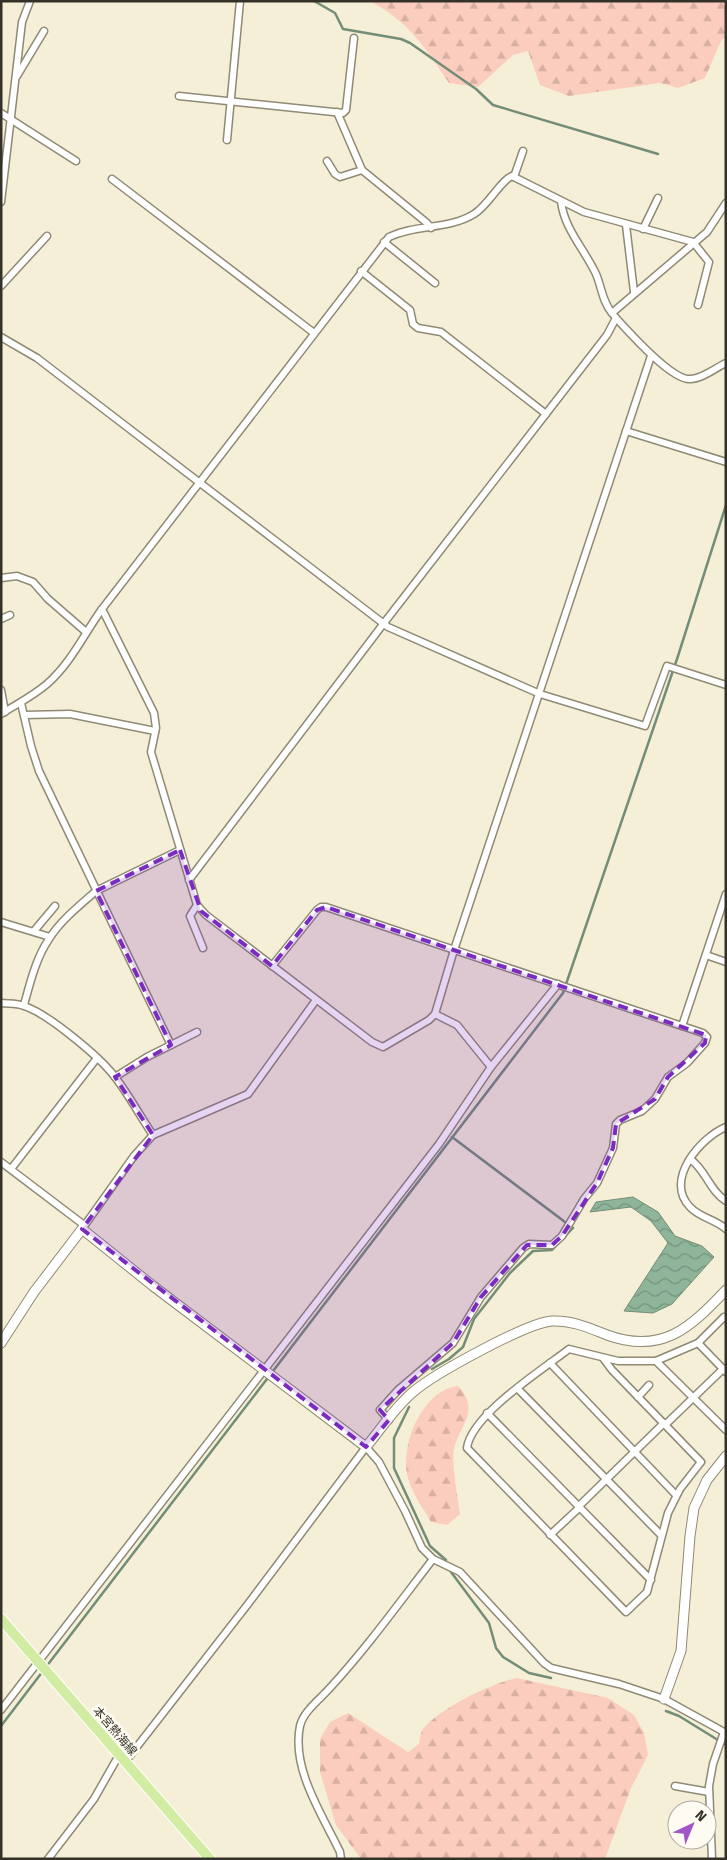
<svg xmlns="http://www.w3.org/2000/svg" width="727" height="1860" viewBox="0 0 727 1860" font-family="'Fira Sans','Noto Sans JP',sans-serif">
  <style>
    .forest { fill: url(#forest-firs) }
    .water { fill: url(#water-waves); stroke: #738d77 }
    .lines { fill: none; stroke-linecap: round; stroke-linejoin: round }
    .stream { stroke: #738d77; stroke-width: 2.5 }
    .street-casing { stroke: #8f8a74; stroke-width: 9 }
    .secondary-casing { stroke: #8f8a74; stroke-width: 11 }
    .primary-casing { stroke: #fff; stroke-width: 12 }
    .street { stroke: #fff; stroke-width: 6 }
    .secondary { stroke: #fff; stroke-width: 9 }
    .primary { stroke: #d3eca4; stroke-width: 10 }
    .marked { fill: #7b2cbf; fill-opacity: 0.2; stroke: #7b2cbf; stroke-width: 4; stroke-dasharray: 10 6; stroke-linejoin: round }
    .labels { text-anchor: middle; stroke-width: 5; stroke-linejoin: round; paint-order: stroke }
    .street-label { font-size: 12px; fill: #343228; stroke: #fefcf2 }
  </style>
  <defs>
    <pattern id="forest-firs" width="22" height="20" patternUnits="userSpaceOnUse" patternTransform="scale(1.25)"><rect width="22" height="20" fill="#fbcdbe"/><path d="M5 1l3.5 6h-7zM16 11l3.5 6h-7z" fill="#d8b0a3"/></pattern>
    <pattern id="water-waves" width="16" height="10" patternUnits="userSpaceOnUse" patternTransform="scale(1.25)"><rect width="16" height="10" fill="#8eb499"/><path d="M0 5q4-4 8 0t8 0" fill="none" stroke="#75937d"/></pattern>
  </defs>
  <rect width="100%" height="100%" fill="#f5efd7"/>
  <g class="forest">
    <path d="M 370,1 L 726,1 L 726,36 L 721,41 L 705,78 L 678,88 L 660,83 L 569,96 L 540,85 L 528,51 L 513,55 L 478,87 L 449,83 C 424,46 410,23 370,1 Z"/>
    <path d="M 458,1386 C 481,1411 460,1424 454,1449 C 451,1462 458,1499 460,1514 L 447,1525 L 431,1522 C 424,1509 413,1495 409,1481 C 398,1449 421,1390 458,1386 Z"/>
    <path d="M 517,1678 L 608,1698 L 634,1715 L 644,1733 L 648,1755 L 631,1788 L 605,1859 L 361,1859 L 336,1825 L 320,1772 L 320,1739 L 330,1722 L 348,1713 L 408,1752 L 419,1744 C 420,1740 420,1733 423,1729 C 440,1708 491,1683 517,1678 Z"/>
  </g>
  <path class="water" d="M 633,1197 L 658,1212 L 675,1236 L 702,1246 L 714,1257 L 672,1304 L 653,1313 L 624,1311 L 668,1243 L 651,1221 L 631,1207 L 590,1212 L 596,1202 Z"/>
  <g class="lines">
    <g class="stream">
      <path d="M 314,1 L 335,13 L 343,29 L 401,39 L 410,43 L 476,89 L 493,105 L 658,154"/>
      <path d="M 432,1369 L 449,1359 L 463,1347 L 474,1319 L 510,1273 L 533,1251 L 552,1250 L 573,1228 L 452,1137"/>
      <path d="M 409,1407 L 394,1438 L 394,1468 L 430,1546 L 446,1560"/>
      <path d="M 451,1572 L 489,1623 L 496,1648 L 503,1657 L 529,1673 L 551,1678"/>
      <path d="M 46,1667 L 563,993 L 678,656 L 726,505"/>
      <path d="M 666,1711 L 679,1716 L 726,1745"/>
      <path d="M 1,1726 L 43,1671"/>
    </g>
    <defs>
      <g id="street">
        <path d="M 17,76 L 44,31"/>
        <path d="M 179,96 L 343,113 L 346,110 L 354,38"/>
        <path d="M 337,112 L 362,170 L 427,223 L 431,228"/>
        <path d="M 1,113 L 76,161"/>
        <path d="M 227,140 L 240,1"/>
        <path d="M 327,161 L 335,174 L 340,177 L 362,170"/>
        <path d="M 514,177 L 523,151"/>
        <path d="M 112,179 L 314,333"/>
        <path d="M 561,201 C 564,229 585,250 596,274 C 602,288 602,301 612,313"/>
        <path d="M 1,202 L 22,22 L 30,1"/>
        <path d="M 626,225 L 634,292"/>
        <path d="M 643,229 L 658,198"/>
        <path d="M 384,242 L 435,283"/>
        <path d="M 361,271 L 410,310 L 413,324 L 418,328 L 441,332 L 546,414"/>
        <path d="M 1,286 L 47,236"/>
        <path d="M 616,318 C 629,332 671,380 690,379 C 702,379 715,368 726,363"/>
        <path d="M 1,337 L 37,358 L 388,627 L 540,694 L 645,726 L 667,666 L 726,685"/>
        <path d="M 626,431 L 726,462"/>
        <path d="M 1,578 L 17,576 L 33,582 L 48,599 L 86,632"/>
        <path d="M 102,609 L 154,713 L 156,728 L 151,752 L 197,905 L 206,915 L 372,1042 L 383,1047 L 429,1020 L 435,1014 L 454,950 L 651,356"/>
        <path d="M 1,619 L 10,615"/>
        <path d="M 1,690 L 5,712"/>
        <path d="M 21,703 L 31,746 L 39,771 L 171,1045"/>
        <path d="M 1,714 C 17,704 33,696 47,684 C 71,663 84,634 102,609 L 389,237 C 416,224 448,230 474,214 C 488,206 500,181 512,176 L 584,212 L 693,242 L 709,262 L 698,305"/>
        <path d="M 24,715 L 70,714 L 155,731"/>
        <path d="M 189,880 L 384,623 L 607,335 L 616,318 L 612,313 L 707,232 L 726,203"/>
        <path d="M 197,905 L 190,916 L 203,948"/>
        <path d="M 1,922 L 50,937"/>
        <path d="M 34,931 L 55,906"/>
        <path d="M 706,955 L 726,962"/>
        <path d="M 272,966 L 317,910 L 321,907 L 326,907 L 682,1026 L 703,1033 L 707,1037 L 705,1043 L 687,1063 L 668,1077 L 655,1099 L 642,1111 L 620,1120 L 616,1124 L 613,1148 L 597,1183 L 584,1199 L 562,1236 L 552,1245 L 529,1244 L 523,1248 L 481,1297 L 453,1343 L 398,1390 L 380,1410 L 389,1420"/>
        <path d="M 1,1003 C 8,1004 17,1003 24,1006 C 47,1013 100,1057 115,1077 C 129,1095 140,1116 153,1135"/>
        <path d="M 24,1005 C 30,983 36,958 49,939 C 60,921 80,905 96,891 L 180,850"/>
        <path d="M 435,1014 L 457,1025 L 491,1067"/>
        <path d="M 682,1026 L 726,894"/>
        <path d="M 115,1077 L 147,1057 L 197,1032"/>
        <path d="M 726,1127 C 700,1138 664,1180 690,1207 C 700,1218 715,1219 726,1229"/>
        <path d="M 690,1159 C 706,1170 709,1190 726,1201"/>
        <path d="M 1,1162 L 84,1225"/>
        <path d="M 11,1169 L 97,1058"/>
        <path d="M 82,1229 L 134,1156 L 153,1135 L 248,1094 L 316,1000"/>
        <path d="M 698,1343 L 726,1372"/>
        <path d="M 603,1358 L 612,1370 L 701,1462 L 680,1489 L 668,1513 L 647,1592 L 626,1612 L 467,1448 C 471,1415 542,1370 569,1349 L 618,1361 L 656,1361 L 698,1343 L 724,1317 L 726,1319"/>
        <path d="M 656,1361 L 726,1430"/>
        <path d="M 550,1363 L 676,1495"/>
        <path d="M 518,1389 L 661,1535"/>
        <path d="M 638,1397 L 649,1385"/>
        <path d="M 487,1413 L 651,1580"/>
        <path d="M 665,1425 L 723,1369"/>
        <path d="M 578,1507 L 664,1423"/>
        <path d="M 550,1535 L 579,1508"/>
        <path d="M 1,1710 L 439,1144 L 491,1067 L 558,984"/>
        <path d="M 125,1762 L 248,1604 L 366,1447 L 379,1462 L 405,1511 L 422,1548 L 433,1559 L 460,1572 L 544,1663 L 551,1668 L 619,1684 L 664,1699 L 726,1733"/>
        <path d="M 675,1786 L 709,1792"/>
        <path d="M 675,1826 L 677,1826"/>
        <path d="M 48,1859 L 94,1799 L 119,1755"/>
        <path d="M 341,1859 L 340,1852 C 323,1816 291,1769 300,1726 C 303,1712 319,1700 328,1690 C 366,1649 399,1603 433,1559"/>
        <path d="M 712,1859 L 709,1786 L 713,1764 L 724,1732"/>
      </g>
      <g id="secondary">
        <path d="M 1,1343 L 34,1292 L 82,1229 L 153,1286 L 366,1447 C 381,1429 395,1407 413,1392 C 434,1374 526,1323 552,1321 C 572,1320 589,1328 607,1335 C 662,1355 690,1328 726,1290"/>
        <path d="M 664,1699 L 681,1651 L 690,1536 L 694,1508 L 707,1480 L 726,1456"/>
      </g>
      <path id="primary" d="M 1,1619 L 210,1859"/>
    </defs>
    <use href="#street" class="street-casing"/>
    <use href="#secondary" class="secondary-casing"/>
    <use href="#primary" class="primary-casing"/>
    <use href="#street" class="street"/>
    <use href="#secondary" class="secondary"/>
    <use href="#primary" class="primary"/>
  </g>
  <path class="marked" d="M 180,850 L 201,911 L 272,966 L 317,910 L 326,907 L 706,1035 L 705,1043 L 668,1077 L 655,1099 L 616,1124 L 613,1148 L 597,1183 L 562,1236 L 552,1245 L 527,1245 L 481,1297 L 453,1343 L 380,1410 L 389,1420 L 366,1447 L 82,1229 L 153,1135 L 115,1077 L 171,1045 L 96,891 Z"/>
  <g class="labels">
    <g class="street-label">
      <text transform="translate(115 1731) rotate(49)" y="4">本宮熱海線</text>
    </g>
  </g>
  <rect width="727" height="1860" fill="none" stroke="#343228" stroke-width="5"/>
  <g transform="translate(692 1825) rotate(44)"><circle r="24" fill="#fefcf2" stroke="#adaba1"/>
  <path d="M0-4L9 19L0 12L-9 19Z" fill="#a255c7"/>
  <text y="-8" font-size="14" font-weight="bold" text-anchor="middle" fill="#343228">N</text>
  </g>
</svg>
